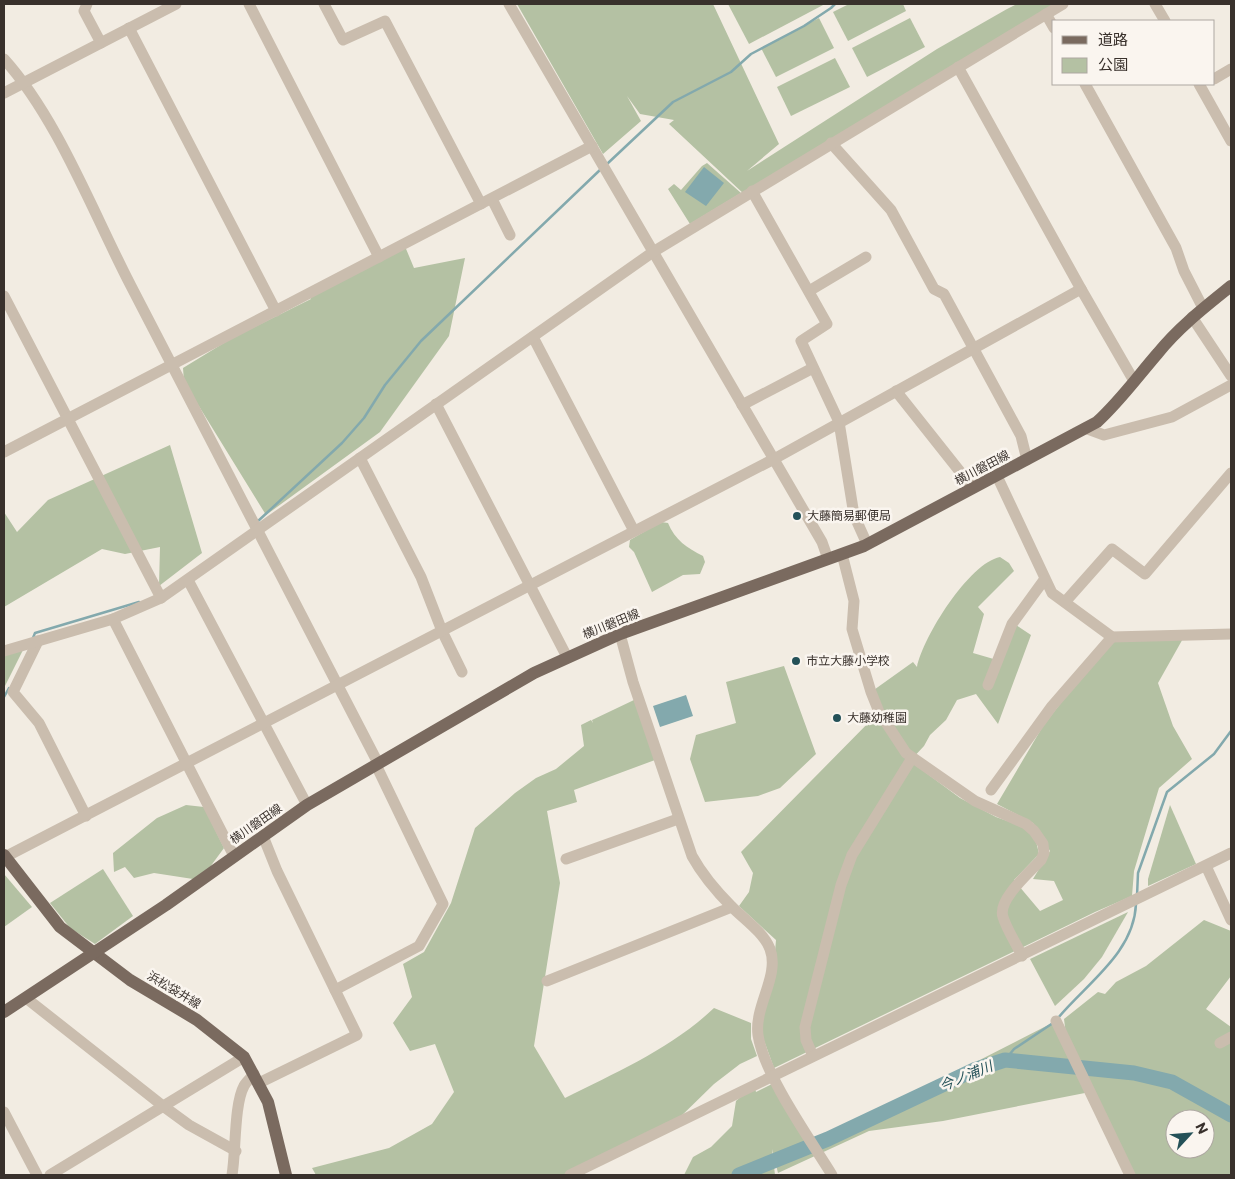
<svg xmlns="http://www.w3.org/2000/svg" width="1235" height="1179" viewBox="0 0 1235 1179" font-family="Commissioner,'Noto Sans JP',sans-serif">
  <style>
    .green { fill: #b4c1a3; fill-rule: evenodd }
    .water { fill: #83a9ad }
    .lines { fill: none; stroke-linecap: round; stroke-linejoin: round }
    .stream { stroke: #83a9ad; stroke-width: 2.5 }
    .river { stroke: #83a9ad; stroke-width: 15 }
    .minor { stroke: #cabdae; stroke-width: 11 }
    .major { stroke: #7a6a5f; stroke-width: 12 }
    .poi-dot { fill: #245158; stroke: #faf5ef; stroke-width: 2 }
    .labels { text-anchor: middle; stroke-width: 5; stroke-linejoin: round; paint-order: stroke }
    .street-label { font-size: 12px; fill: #39312c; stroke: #faf5ef }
    .poi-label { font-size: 12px; fill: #39312c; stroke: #faf5ef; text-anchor: start }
    .water-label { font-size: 14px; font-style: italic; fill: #245158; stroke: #faf5ef }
  </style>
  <rect width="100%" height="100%" fill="#f2ece2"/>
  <g class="green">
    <path d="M 517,4 L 713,4 L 779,144 L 747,171 L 937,49 L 1007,9 L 1017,4 L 1058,4 L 745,195 L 669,124 L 674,120 L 640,114 L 627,96 L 641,121 L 603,154 Z"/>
    <path d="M 728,4 L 825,4 L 749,44 Z"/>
    <path d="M 849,4 L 903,4 L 906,11 L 848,41 L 833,12 Z"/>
    <path d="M 819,18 L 834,48 L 776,77 L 761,48 Z"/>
    <path d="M 910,18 L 925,47 L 867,77 L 852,48 Z"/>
    <path d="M 835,58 L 850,87 L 791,116 L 777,87 Z"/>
    <path d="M 707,163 L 741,193 L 690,224 L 668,189 L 674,184 L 681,190 L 702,166 Z"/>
    <path d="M 404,244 L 414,268 L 465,258 L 449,336 L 380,432 L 266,515 L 184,382 L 183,368 L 232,338 L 311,299 L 308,294 Z"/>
    <path d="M 170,445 L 202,553 L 159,586 L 160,547 L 125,554 L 102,549 L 4,607 L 4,512 L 17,532 L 48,500 Z"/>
    <path d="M 661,522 L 668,523 C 675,540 687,548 703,556 L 705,562 L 700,574 L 683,575 L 652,592 L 634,552 L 629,547 L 630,540 Z"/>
    <path d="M 1000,557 L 1009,563 L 1014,571 L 978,607 L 984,614 L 973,653 L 997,660 L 1016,625 L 1031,635 L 998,724 L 976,694 L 957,700 L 946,720 L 930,735 L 924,746 L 910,761 L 960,798 L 996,817 L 1024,827 L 1036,841 L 1039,854 L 1014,880 L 1040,911 L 1063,900 L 1054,881 L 1033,879 L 1050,851 L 1033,823 L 997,804 L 1043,726 L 1112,637 L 1185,635 L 1158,683 L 1173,726 L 1192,759 L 1159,788 L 1134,871 L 1132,896 L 1095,912 L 774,1068 L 758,1024 L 772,987 L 776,940 L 739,906 L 749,892 L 753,873 L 741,852 L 879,712 L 871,692 L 913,662 L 917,667 C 923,637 969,563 1000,557 Z"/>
    <path d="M 26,644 L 4,688 L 4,651 Z"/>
    <path d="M 784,666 L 816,754 L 780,788 L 758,796 L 705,802 L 690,759 L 696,735 L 736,723 L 726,682 Z"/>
    <path d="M 634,700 L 655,760 L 574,790 L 577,802 L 547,811 L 560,883 L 534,1046 L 565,1098 C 617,1072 672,1048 714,1008 L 751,1023 L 751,1039 L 757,1056 L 740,1064 L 714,1084 L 671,1126 L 570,1175 L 316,1175 L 312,1168 L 389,1148 L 432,1124 L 454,1092 L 435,1044 L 410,1051 L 393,1023 L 412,997 L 403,964 L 424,952 L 451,903 L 475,828 L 515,793 L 536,778 L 556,769 L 584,746 L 581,725 L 591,720 L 593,723 L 592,720 Z"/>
    <path d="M 186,805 L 204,807 L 224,848 L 210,867 L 193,879 L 154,873 L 134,878 L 125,867 L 114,872 L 113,853 L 157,818 Z"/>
    <path d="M 1170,805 L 1196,864 L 1148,886 L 1148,879 Z"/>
    <path d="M 103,869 L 133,916 L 95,944 L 70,928 L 50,903 Z"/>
    <path d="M 4,874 L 32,907 L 4,927 Z"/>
    <path d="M 1128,912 L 1102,957 L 1084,979 L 1055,1006 L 1030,959 Z"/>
    <path d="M 1204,920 L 1231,931 L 1231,976 L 1206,1009 L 1231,1027 L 1231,1175 L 1130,1175 L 1090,1092 L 943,1121 L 869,1131 L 778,1173 L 772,1149 L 775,1175 L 684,1175 L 693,1157 L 711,1147 L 732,1126 L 736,1101 L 754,1085 L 756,1092 L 774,1083 L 809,1147 L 1056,1021 L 1067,1043 L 1064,1019 L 1098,992 L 1105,994 L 1116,982 L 1146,966 ZM 1175,1119 L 1205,1119 L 1205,1149 L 1175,1149 Z"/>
  </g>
  <g class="water">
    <path d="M 704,167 L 724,183 L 706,206 L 685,192 Z"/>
    <path d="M 686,695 L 693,716 L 660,727 L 653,706 Z"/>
  </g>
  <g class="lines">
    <g class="stream">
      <path d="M 607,164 L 673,102 L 731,72 L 751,54 L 804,26 L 831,8 L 835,4"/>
      <path d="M 257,522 L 342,443 L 364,418 L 385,385 L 421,341 L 601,169"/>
      <path d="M 33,638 L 35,633 L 139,602"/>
      <path d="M 4,697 L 9,688"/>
      <path d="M 1137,896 L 1138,873 L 1167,792 L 1214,754 L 1231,731"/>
      <path d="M 1058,1018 C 1087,983 1134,953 1136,904"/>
      <path d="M 1005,1060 L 1014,1049 L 1053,1023"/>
    </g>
    <path class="river" d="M 739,1175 L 828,1139 L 974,1070 L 1005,1060 L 1134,1073 L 1172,1082 L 1231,1115"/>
    <g class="minor">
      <path d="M 87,4 L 84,11 L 101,43"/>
      <path d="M 249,4 L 379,257"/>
      <path d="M 324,4 L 343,40 L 385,21 L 481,204"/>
      <path d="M 509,4 L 822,542 L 828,559"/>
      <path d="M 1155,4 L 1165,21"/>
      <path d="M 1046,14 L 1054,28"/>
      <path d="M 129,28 L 276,311"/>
      <path d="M 4,59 C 58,119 93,213 131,286 C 213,445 296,604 378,763"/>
      <path d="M 958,67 L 1081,289 L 1134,381"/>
      <path d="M 1214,79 L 1231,69"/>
      <path d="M 1085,84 L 1176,248 L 1184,271 L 1203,308"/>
      <path d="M 1199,84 L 1231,141"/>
      <path d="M 4,93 L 176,4"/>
      <path d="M 831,143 L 891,210 L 934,289 L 944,294 L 1021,436 L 1027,460"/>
      <path d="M 752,191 L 827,324 L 801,341 L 839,422 L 854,515 L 867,544"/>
      <path d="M 492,199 L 510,235"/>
      <path d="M 809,291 L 866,257"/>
      <path d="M 4,296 L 161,598"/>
      <path d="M 1192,317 L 1231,376"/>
      <path d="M 533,337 L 634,531"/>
      <path d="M 896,391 L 973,488"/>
      <path d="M 436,404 L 567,657"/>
      <path d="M 742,405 L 813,368"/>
      <path d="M 1085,428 L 1104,435 L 1172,417 L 1231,385"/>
      <path d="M 4,452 L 592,146"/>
      <path d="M 360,458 L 421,577 L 442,631 L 462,672"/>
      <path d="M 997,476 L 1052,593 L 1112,637 L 1231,634"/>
      <path d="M 842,554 L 854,601 L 852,629 L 871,692 L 879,712 L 906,753 L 975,801 L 1026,824 L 1034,831 L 1043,844 L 1044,853 L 1041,860 C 1030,872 997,900 1003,917 C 1007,930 1016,943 1022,956"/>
      <path d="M 188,580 L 307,805"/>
      <path d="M 1065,602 L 1112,549 L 1145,574 L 1231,473"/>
      <path d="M 113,619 L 234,856"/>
      <path d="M 620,634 L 633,682 L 692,856 C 703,876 716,891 732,907 C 744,919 764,933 770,949 C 780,976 754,1006 758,1035 C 764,1075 810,1139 832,1175"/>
      <path d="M 38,641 L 13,692 L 39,723 L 86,816"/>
      <path d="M 4,651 L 113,619 L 161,598 L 653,252 L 1063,4"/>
      <path d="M 988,685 L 1012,624 L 1044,580"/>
      <path d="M 991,790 L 1052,706 L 1112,637"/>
      <path d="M 5,857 L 774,459 L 1081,289"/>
      <path d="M 566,859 L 678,819"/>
      <path d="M 1206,866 L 1231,920"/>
      <path d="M 547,981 L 732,907"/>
      <path d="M 335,990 L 419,946 L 443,904 L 376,765"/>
      <path d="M 26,998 L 163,1106 L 189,1125 L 236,1151"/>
      <path d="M 1056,1021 L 1130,1175"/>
      <path d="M 1220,1043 L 1231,1037"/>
      <path d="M 813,1056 L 806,1040 L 805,1027 L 841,885 L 852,855 L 912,758"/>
      <path d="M 259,1083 L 357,1035 L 277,871 L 263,836"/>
      <path d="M 4,1112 L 37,1175"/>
      <path d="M 50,1175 L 244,1057"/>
      <path d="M 232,1175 C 236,1152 234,1104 244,1086 C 246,1082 251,1078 254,1074"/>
      <path d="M 570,1175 L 1231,853"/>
    </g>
    <g class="major">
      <path d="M 4,855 L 60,927 L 130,980 L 197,1020 L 244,1057 L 268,1102 L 286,1175"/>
      <path d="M 4,1012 L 166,905 L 307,805 L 534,673 L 620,634 L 864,546 L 1097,422 C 1120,401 1138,376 1158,353 C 1179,327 1205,307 1231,286"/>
    </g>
  </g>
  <g class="poi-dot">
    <circle cx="797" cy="516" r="5"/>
    <circle cx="796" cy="661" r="5"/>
    <circle cx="837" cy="718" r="5"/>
  </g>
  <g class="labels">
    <g class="street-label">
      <text transform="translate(982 468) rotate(-28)" y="4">横川磐田線</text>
      <text transform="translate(611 624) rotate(-22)" y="4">横川磐田線</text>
      <text transform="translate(256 824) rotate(-35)" y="4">横川磐田線</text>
      <text transform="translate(174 990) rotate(31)" y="4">浜松袋井線</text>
    </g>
    <g class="poi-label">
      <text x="807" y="520">大藤簡易郵便局</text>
      <text x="806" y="665">市立大藤小学校</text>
      <text x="847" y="722">大藤幼稚園</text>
    </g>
    <g class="water-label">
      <text transform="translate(966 1076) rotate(-23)" y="5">今ノ浦川</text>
    </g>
  </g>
  <rect width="1235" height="1179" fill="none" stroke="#39312c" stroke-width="10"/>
  <rect x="1052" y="20" width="162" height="65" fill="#faf5ef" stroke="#ada7a1"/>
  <rect x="1062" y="36" width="25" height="8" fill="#7a6a5f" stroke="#ada7a1"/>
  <text x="1098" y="45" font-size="15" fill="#39312c">道路</text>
  <rect x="1062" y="58" width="25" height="15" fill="#b4c1a3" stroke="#ada7a1"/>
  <text x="1098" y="70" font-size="15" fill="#39312c">公園</text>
  <g transform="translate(1190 1134) rotate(64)"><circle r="24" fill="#faf5ef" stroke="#ada7a1"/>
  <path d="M0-4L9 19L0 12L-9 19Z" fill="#245158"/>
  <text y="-8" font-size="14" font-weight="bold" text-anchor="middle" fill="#39312c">N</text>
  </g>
</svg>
